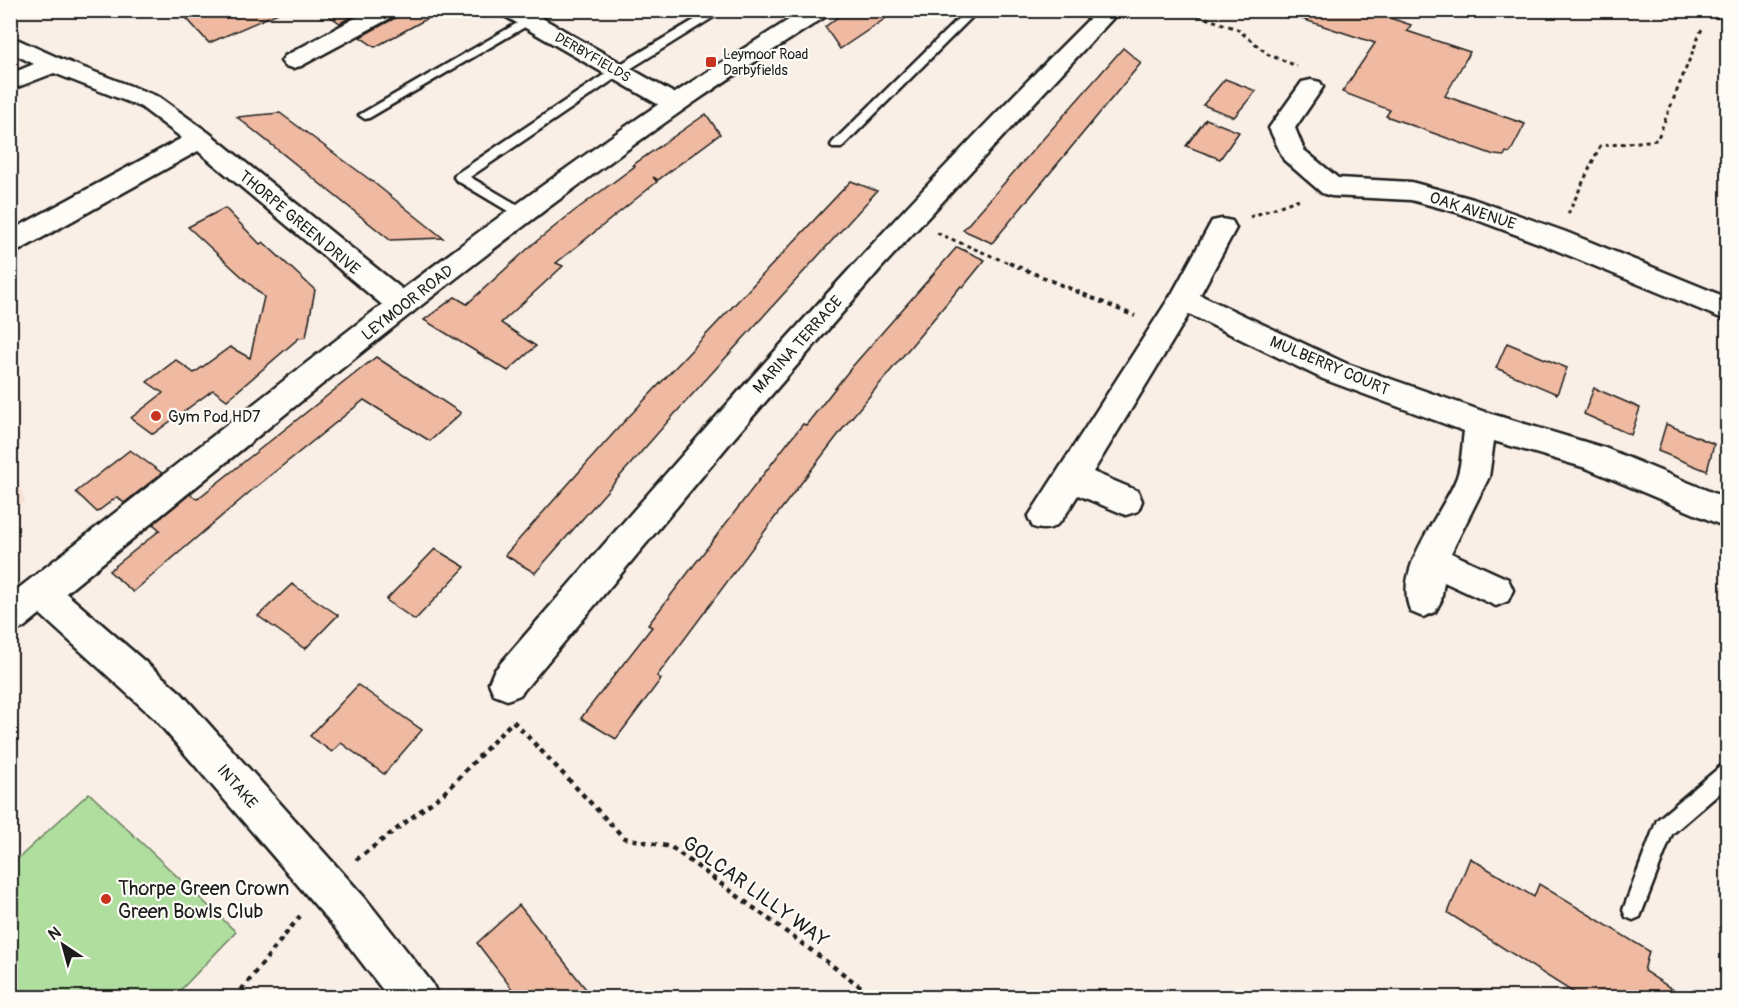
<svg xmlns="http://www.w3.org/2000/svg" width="1738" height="1008" viewBox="0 0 1738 1008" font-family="Pangolin,sans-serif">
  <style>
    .built { fill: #f7dfd1 }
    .green { fill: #afde9e; stroke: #667d5d; stroke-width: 1.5 }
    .building { fill: #efbaa1; stroke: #1c1c1c; stroke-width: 1.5 }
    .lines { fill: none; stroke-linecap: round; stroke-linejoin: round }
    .service-casing { stroke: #1c1c1c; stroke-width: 5 }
    .minor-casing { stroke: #1c1c1c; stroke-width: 5 }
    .tertiary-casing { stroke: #1c1c1c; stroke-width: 5 }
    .path-far2 { stroke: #1c1c1c; stroke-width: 3; stroke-dasharray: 4 4; stroke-linecap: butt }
    .path-far1 { stroke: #1c1c1c; stroke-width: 4; stroke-dasharray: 4.5 4.5; stroke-linecap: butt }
    .path { stroke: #1c1c1c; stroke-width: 4.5; stroke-dasharray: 5 5; stroke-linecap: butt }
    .service { fill: #fdfcf7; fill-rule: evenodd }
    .minor { fill: #fdfcf7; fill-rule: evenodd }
    .tertiary { fill: #fdfcf7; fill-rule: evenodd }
    .poi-dot { fill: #c8321e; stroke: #fdfcf7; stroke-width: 2 }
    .labels { text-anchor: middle; stroke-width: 4.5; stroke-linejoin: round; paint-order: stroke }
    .far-poi-label { font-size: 14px; fill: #1c1c1c; stroke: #fdfcf7; text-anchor: start }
    .far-street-label { font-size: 14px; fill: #1c1c1c; stroke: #fdfcf7 }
    .street-label { font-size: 16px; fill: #1c1c1c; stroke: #fdfcf7 }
    .poi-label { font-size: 16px; fill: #1c1c1c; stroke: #fdfcf7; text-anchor: start }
    .near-poi-label { font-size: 20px; fill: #1c1c1c; stroke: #fdfcf7; text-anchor: start }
    .near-street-label { font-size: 20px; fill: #1c1c1c; stroke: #fdfcf7 }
  </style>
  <rect width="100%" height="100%" fill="#faefe6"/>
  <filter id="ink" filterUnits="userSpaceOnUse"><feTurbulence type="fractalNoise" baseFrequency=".0167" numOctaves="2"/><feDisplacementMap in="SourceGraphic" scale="12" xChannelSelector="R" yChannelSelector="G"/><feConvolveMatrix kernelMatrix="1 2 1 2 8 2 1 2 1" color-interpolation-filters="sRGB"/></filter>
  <g filter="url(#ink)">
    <path class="built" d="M 11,464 L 25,501 L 11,512 L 10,512 Z"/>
    <path class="green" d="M 89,793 L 236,932 L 174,997 L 11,997 L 11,865 Z"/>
    <g class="building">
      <path d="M 179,10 L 285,10 L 209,43 Z"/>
      <path d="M 321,10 L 364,10 L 340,23 Z"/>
      <path d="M 401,10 L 443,10 L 375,47 L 360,37 L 397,17 Z"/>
      <path d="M 847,10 L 898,10 L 840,49 L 825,27 Z"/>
      <path d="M 1294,10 L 1366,10 L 1411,25 L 1407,31 L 1470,52 L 1445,96 L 1525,124 L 1510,153 L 1506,152 L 1504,156 L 1494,155 L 1386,116 L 1390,110 L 1342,92 L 1375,43 L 1293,16 Z"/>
      <path d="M 1123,48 L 1141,63 L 992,243 L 963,230 Z"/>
      <path d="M 1225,79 L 1256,91 L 1234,117 L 1203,105 Z"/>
      <path d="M 280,113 L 373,182 L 443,238 L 390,240 L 237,117 Z"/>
      <path d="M 706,114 L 720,134 L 658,180 L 653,177 L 657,182 L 556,263 L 563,266 L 501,323 L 536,346 L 508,371 L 424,320 L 455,297 L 467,304 L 533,244 L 573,212 L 635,166 L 633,165 Z"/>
      <path d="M 1206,119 L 1239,132 L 1220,159 L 1186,146 Z"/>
      <path d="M 851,181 L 877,191 L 671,418 L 535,573 L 505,555 L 620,426 Z"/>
      <path d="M 225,208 L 260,244 L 263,242 L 315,290 L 306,337 L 299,338 L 227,400 L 213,390 L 153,434 L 131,418 L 163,393 L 147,382 L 176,360 L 194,373 L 230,347 L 250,358 L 264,297 L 188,227 Z"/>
      <path d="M 957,247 L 985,260 L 963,287 L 961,286 L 848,422 L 779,512 L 657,676 L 661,679 L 616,739 L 581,718 L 652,627 L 648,625 L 786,445 L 803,424 L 806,425 L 851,368 Z"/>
      <path d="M 1507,343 L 1567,368 L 1557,394 L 1496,368 Z"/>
      <path d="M 376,357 L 461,413 L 430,441 L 364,400 L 251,491 L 133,592 L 109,571 L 160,530 L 153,524 L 190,494 L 197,499 Z"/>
      <path d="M 1594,388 L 1640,408 L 1631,435 L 1584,414 Z"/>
      <path d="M 1666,424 L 1714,444 L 1707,471 L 1658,451 Z"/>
      <path d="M 130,450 L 162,473 L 124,503 L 117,497 L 97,512 L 76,492 Z"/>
      <path d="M 435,549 L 465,567 L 415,620 L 386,600 Z"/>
      <path d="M 292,584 L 338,615 L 305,649 L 258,616 Z"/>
      <path d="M 358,685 L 422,730 L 384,774 L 341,743 L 332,752 L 310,736 Z"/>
      <path d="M 1470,858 L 1534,897 L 1539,884 L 1649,951 L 1644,971 L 1686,998 L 1582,998 L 1448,913 Z"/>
      <path d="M 519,905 L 544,936 L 593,998 L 519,998 L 477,943 Z"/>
    </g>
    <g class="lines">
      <defs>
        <g id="service">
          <path d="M 540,10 L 554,10 L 369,118 L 365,119 L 359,115 Z"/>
          <path d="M 711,10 L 725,10 L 622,74 L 470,177 L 528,211 L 530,214 L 528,217 L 518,217 L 456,180 L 454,177 L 456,174 L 614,68 Z"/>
          <path d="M 967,10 L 979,10 L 841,148 L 833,148 L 831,145 L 833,142 Z"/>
          <path d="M 1728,764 L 1728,786 L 1672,834 L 1640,917 L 1633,920 L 1626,917 L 1623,910 L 1657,820 L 1721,766 Z"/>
        </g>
        <g id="minor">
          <path d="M 370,10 L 399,10 L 396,15 L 301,66 L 293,68 L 285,66 L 281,61 L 285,56 Z"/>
          <path d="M 500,10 L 528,10 L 684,99 L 687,104 L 684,109 L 675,112 L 666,109 L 503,15 Z"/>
          <path d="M 1084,10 L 1108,10 L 1113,18 L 881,268 L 735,437 L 520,695 L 507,700 L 494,695 L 489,683 L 494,671 C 687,448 881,226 1090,18 Z"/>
          <path d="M 10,36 L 61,59 L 159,97 L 209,133 L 412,297 L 416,305 L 412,313 L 402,316 L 392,313 L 198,151 L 20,250 L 10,253 L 10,231 L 182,138 L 141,107 L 54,73 L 10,90 L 10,74 L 34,64 L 10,52 Z"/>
          <path d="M 1311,80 L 1320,82 L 1323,87 L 1295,128 L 1304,150 L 1338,178 L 1411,182 L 1473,199 L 1566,232 L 1728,298 L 1728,321 L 1546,246 L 1456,212 L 1411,200 L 1331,196 L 1322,193 L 1284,160 L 1269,128 L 1302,82 Z"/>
          <path d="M 1222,219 L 1232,221 L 1236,228 L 1200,295 L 1345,363 L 1485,412 L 1605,448 L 1728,499 L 1728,528 L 1586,468 L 1494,441 L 1489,477 L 1451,553 L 1508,579 L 1513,590 L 1508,601 L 1496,606 L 1444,582 L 1441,601 L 1435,612 L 1423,617 L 1411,612 C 1391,570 1443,514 1457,477 C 1462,463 1462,445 1464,431 L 1323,379 L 1189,314 L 1093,472 L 1138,491 L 1142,501 L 1138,511 L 1126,515 L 1078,495 C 1065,514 1059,536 1033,527 L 1028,517 L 1173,292 L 1212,221 Z"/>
          <path d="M 41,577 L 53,582 L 181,693 L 365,898 L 432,983 L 439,998 L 389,998 L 335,928 L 155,719 L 29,604 L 24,593 L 29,582 Z"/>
        </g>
        <g id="tertiary">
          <path d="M 804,10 L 831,10 L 828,15 C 780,46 730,77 683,110 C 454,270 240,452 23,628 L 10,633 L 10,595 C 226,427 439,253 666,99 C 711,68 758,40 804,10 Z"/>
          <path d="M 1711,10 L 1728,10 L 1728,19 L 1714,15 Z"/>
        </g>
      </defs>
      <use href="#service" class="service-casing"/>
      <use href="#minor" class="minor-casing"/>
      <use href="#tertiary" class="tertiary-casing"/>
      <g class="path-far2">
        <path d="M 1183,10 L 1237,29 L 1269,55 L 1297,66"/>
        <path d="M 1568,214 L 1600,146 L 1657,140 L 1703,26"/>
        <path d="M 1250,217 L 1302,198"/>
        <path d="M 937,233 L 1013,265"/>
      </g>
      <path class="path-far1" d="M 1009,263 L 1135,316"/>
      <g class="path">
        <path d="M 513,721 L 624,838 L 671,847 L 876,998"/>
        <path d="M 356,860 L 444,793 L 513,721"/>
        <path d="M 235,998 L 300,916"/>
      </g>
      <use href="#service" class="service"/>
      <use href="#minor" class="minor"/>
      <use href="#tertiary" class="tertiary"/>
    </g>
  </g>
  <g class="poi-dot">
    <rect x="705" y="56" width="12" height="12" rx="3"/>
    <circle cx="156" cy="416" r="6"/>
    <circle cx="106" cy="899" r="6"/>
  </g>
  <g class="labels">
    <g class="far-poi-label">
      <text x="723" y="59">Leymoor Road<tspan x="723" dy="16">Darbyfields</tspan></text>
    </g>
    <g class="far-street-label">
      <text transform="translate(593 57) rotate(30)" y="5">DERBYFIELDS</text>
    </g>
    <g class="street-label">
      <text transform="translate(1473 210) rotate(18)" y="6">OAK AVENUE</text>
      <text transform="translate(300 222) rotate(40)" y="6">THORPE GREEN DRIVE</text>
      <text transform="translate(407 302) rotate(-38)" y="6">LEYMOOR ROAD</text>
      <text transform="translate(797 344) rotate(-48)" y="6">MARINA TERRACE</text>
      <text transform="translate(1330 365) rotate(23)" y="6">MULBERRY COURT</text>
      <text transform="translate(238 786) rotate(49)" y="6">INTAKE</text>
    </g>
    <g class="poi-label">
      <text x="168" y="422">Gym Pod HD7</text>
    </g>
    <g class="near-poi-label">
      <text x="118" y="895">Thorpe Green Crown<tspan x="118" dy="23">Green Bowls Club</tspan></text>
    </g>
    <g class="near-street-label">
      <text transform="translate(756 891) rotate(36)" y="7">GOLCAR LILLY WAY</text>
    </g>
  </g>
  <rect width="1738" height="1008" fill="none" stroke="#fdfcf7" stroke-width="36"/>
  <rect x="18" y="18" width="1702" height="972" fill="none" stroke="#1c1c1c" stroke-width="2" filter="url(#ink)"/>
  <g transform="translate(63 945) rotate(324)" stroke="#fdfcf7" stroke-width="4.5" paint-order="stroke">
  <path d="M0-4.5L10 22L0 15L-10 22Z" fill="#1c1c1c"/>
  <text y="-9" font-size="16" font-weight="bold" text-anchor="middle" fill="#1c1c1c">N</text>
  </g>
</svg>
